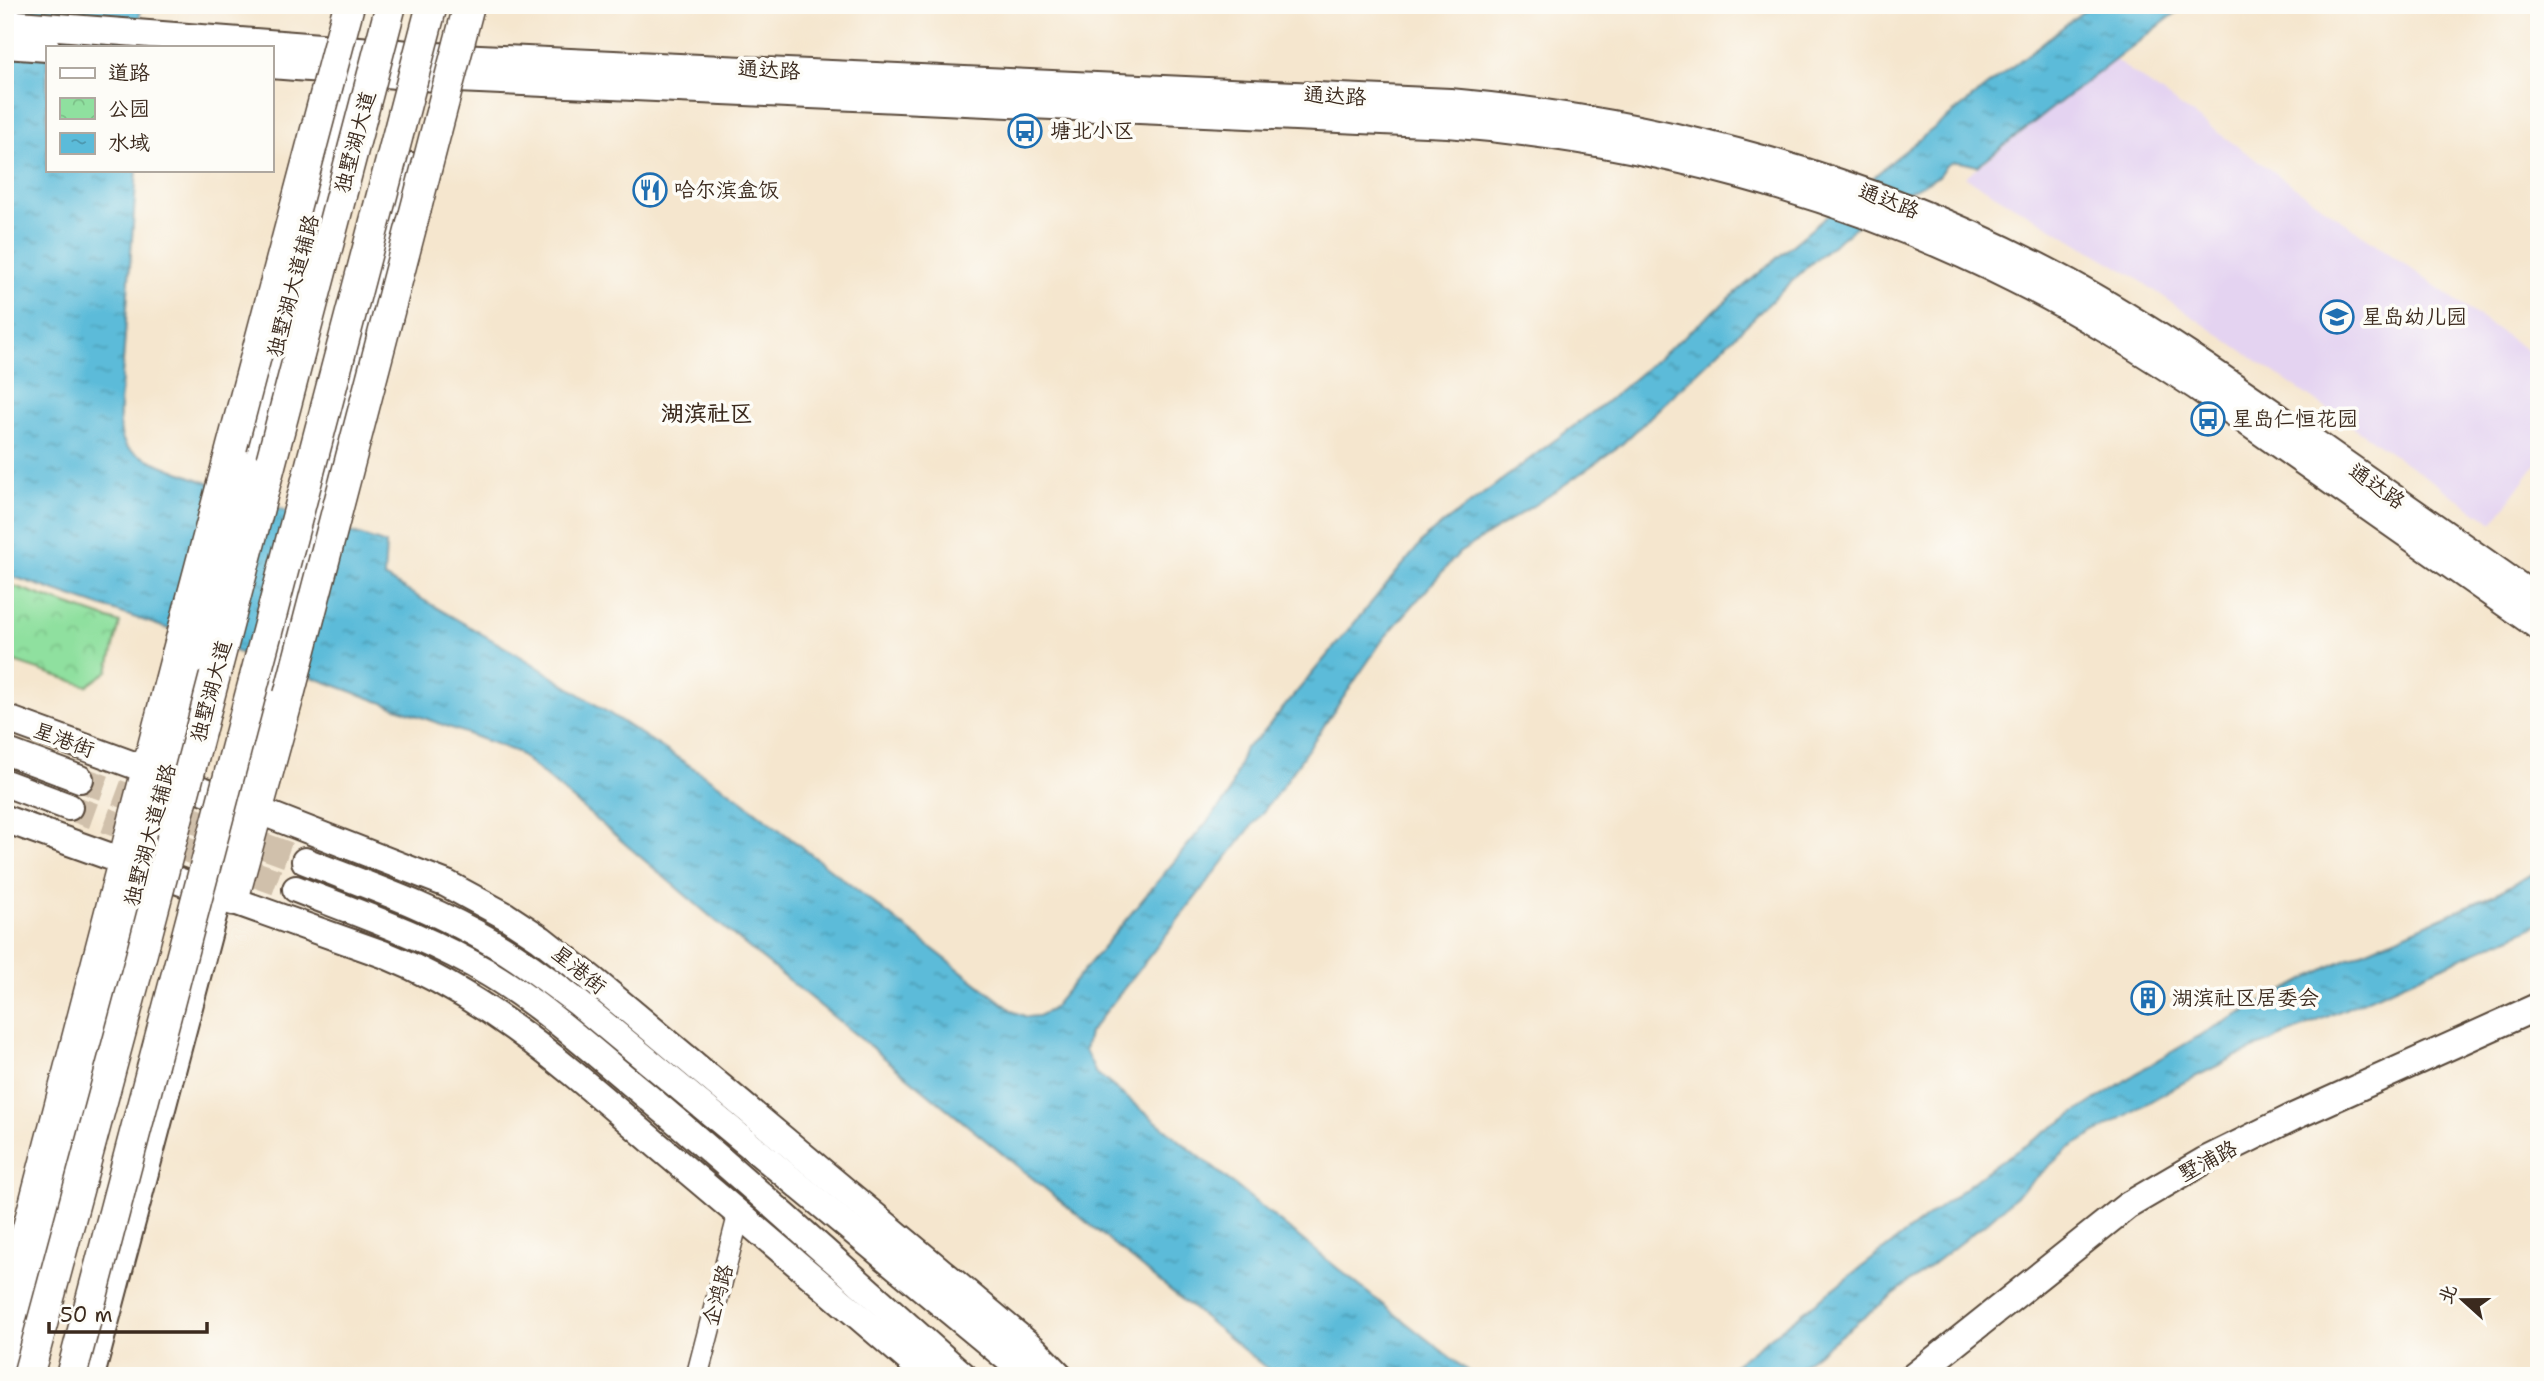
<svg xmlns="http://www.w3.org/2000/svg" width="2544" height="1381" viewBox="0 0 2544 1381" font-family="'Shantell Sans','LXGW WenKai TC',sans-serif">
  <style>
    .built { fill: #e4d3f1 }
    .park { fill: url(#park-crowns); stroke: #65855e; stroke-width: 2 }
    .water { fill: url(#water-ripples); stroke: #4b727c; stroke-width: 2 }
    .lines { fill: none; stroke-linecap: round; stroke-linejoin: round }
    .major-tunnel { stroke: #d0c0ab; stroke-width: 26; stroke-dasharray: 26 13; stroke-linecap: butt }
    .minor-casing { stroke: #574638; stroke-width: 24 }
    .major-casing { stroke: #574638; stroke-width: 30 }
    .highway-casing { stroke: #574638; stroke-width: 33 }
    .minor { stroke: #fff; stroke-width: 21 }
    .major { stroke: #fff; stroke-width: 26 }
    .highway { stroke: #fff; stroke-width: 30 }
    .major-bridge-casing { stroke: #574638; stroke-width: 30; stroke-linecap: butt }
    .highway-bridge-casing { stroke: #574638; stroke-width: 33; stroke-linecap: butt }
    .major-bridge { stroke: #fff; stroke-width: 26 }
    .highway-bridge { stroke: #fff; stroke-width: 30 }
    .labels { text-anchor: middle; stroke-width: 7; stroke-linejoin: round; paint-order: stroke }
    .street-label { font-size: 21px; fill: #3b2a1e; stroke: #fdfcf7 }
    .poi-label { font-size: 21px; fill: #3b2a1e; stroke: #fdfcf7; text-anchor: start }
    .neighbourhood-label { font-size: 23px; font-weight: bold; fill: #3b2a1e; stroke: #fdfcf7 }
  </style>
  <defs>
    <pattern id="park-crowns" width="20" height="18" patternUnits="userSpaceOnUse" patternTransform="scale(1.75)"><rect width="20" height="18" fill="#8fe09f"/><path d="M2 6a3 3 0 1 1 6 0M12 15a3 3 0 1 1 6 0" fill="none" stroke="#7cc088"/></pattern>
    <pattern id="water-ripples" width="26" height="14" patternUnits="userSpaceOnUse" patternTransform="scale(1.75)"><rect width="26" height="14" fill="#5bbbd9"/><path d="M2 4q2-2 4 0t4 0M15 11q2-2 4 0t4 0" fill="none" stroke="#4c98af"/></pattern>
  </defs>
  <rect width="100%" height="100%" fill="#fdfcf7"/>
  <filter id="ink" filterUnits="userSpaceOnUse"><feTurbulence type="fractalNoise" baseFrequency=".0143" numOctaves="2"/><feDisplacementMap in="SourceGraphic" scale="14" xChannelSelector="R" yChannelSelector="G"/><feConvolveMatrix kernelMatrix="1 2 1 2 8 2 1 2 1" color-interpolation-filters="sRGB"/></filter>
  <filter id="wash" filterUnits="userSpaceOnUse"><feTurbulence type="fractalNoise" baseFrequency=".00686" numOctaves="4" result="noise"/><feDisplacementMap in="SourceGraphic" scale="28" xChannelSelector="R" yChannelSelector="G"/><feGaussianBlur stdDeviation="1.57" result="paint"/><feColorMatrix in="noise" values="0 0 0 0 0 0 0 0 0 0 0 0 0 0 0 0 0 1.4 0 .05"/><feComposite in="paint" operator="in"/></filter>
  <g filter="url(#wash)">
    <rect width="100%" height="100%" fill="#f5e6ce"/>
    <g class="built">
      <path d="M 137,5 L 262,5 L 261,13 L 140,9 Z"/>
      <path d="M 2115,60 L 2539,359 L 2539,460 L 2493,523 L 2132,275 L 1965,177 Z"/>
    </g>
    <path class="park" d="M 5,583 L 120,623 L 108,671 L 87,686 L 5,659 Z"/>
    <g class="water">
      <path d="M 5,5 L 137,5 L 140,9 L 140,47 L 47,47 L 47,170 L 137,170 L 120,404 C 120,417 118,434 126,446 C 138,464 351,532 386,544 L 384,577 L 530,662 L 732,793 L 1014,1012 L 1027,1017 L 1038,1016 L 1051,1010 L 1227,798 L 1245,748 L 1259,737 L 1427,536 L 1606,402 L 1896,158 L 2009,69 L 2091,5 L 2186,5 L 1977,166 C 1960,161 1947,157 1939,176 L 1904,194 L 1866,218 L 1809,265 L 1622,444 L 1550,495 L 1459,553 L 1384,638 L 1280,790 L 1089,1033 L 1085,1050 L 1095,1072 L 1373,1297 L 1474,1376 L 1276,1376 L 717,922 L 517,752 L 312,677 L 5,574 Z"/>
      <path d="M 2539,870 L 2539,924 L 2235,1057 L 2177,1086 L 2068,1149 L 1987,1222 L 1788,1376 L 1720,1376 L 1992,1167 L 2146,1067 L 2211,1029 L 2331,966 L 2495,894 Z"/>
    </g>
  </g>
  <g filter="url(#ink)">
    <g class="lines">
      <g class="major-tunnel">
        <path d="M 80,779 L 305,861"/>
        <path d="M 69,807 L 296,889"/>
      </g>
      <defs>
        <path id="minor" d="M 697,1376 L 739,1214"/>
        <g id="major">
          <path d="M 5,23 L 437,56 L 1450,102 C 1665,121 1877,179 2068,282 C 2150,327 2227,381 2304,435 C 2382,490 2460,545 2539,600"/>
          <path d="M 5,45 L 47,48"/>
          <path d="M 271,65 L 435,78 L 1448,124 C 1644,140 1838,191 2014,279 C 2077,310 2137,348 2197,387 L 2539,627"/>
          <path d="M 246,464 L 354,54"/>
          <path d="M 5,718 L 257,810 L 447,884 L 506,916 L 541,939 L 593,980 L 1035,1350 L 1060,1376"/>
          <path d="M 5,751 L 80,779"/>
          <path d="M 5,783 L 69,807"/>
          <path d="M 5,819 L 383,954 C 492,998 569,1070 657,1145 C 748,1221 838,1299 928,1376"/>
          <path d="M 305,861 C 369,886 434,908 493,943 C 523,960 550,982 577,1002 L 1020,1369 L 1032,1376"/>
          <path d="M 296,889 C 362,915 430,938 490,974 C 543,1006 590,1049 637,1088 C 749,1181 855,1280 964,1376"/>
          <path d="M 7,1376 L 166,777 L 193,661"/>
          <path d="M 91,1376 L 412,166"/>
          <path d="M 1914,1376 L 2127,1206 L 2204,1161 L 2293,1117 L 2539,1006"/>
        </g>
        <g id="highway">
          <path d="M 233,900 L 289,695"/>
          <path d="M 5,1316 L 177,654"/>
        </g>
      </defs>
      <use href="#minor" class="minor-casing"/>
      <use href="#major" class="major-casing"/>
      <use href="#highway" class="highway-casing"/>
      <use href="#minor" class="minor"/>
      <use href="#major" class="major"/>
      <use href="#highway" class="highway"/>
      <defs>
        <path id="major-bridge" d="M 193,661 L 246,464"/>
        <g id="highway-bridge">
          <path d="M 177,654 L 349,5"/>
          <path d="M 289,695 L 469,5"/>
          <path d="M 28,1376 L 143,949 L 391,5"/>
          <path d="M 71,1376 L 432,5"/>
        </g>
      </defs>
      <use href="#major-bridge" class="major-bridge-casing"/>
      <use href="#highway-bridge" class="highway-bridge-casing"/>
      <use href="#major-bridge" class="major-bridge"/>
      <use href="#highway-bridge" class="highway-bridge"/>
    </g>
  </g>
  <defs>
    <symbol id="bus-ring" viewBox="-11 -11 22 22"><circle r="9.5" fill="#fdfcf7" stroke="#1f6fb2" stroke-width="1.5"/><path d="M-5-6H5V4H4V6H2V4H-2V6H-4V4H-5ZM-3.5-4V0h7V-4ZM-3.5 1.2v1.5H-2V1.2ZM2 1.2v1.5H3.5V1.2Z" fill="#1f6fb2"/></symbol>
    <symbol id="restaurant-ring" viewBox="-11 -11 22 22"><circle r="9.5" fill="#fdfcf7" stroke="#1f6fb2" stroke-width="1.5"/><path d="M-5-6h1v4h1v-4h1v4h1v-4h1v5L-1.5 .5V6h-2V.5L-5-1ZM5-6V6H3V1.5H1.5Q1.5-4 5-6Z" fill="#1f6fb2"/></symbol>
    <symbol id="school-ring" viewBox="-11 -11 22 22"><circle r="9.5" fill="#fdfcf7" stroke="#1f6fb2" stroke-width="1.5"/><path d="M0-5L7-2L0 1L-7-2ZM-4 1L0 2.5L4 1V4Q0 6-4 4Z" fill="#1f6fb2"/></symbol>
    <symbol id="building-ring" viewBox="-11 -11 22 22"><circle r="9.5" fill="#fdfcf7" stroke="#1f6fb2" stroke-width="1.5"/><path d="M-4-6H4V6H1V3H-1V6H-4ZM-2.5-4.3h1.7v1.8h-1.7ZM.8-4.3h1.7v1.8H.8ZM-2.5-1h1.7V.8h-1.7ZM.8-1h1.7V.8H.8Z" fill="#1f6fb2"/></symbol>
  </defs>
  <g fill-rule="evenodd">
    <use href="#bus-ring" x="1006" y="112" width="38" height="38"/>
    <use href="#restaurant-ring" x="631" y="171" width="38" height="38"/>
    <use href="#school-ring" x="2318" y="298" width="38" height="38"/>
    <use href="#bus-ring" x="2189" y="400" width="38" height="38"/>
    <use href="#building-ring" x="2129" y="979" width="38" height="38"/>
  </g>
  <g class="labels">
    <g class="street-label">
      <text transform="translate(769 70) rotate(3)" y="7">通达路</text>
      <text transform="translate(1335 96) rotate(3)" y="7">通达路</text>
      <text transform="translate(355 142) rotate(-75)" y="7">独墅湖大道</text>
      <text transform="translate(1889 201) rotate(21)" y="7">通达路</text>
      <text transform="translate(293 286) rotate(-75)" y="7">独墅湖大道辅路</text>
      <text transform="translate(2377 486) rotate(35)" y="7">通达路</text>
      <text transform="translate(211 691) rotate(-75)" y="7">独墅湖大道</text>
      <text transform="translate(64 740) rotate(20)" y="7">星港街</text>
      <text transform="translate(150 835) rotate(-75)" y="7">独墅湖大道辅路</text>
      <text transform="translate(579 970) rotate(39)" y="7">星港街</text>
      <text transform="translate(2208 1161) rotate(-28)" y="7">墅浦路</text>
      <text transform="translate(718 1295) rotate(-75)" y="7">企鸿路</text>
    </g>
    <g class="poi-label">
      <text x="1050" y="138">塘北小区</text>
      <text x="674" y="197">哈尔滨盒饭</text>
      <text x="2362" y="324">星岛幼儿园</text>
      <text x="2232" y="426">星岛仁恒花园</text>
      <text x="2172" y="1005">湖滨社区居委会</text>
    </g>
    <g class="neighbourhood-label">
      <text x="707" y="421">湖滨社区</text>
    </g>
  </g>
  <rect width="2544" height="1381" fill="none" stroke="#fdfcf7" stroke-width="28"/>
  <rect x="46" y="46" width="228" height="126" fill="#fdfcf7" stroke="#afa8a0" stroke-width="2"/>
  <rect x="60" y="68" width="35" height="10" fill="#ffffff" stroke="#afa8a0" stroke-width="2"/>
  <text x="108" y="80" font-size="21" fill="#3b2a1e">道路</text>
  <rect x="60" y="98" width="35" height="21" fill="url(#park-crowns)" stroke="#afa8a0" stroke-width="2"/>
  <text x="108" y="116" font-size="21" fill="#3b2a1e">公园</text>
  <rect x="60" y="133" width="35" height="21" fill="url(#water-ripples)" stroke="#afa8a0" stroke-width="2"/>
  <text x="108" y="150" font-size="21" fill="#3b2a1e">水域</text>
  <g transform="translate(2463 1300) rotate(291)" stroke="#fdfcf7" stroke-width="5" paint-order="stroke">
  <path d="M0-5L12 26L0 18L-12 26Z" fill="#3b2a1e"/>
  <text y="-10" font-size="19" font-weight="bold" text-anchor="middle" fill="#3b2a1e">北</text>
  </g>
  <path d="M49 1322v10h158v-10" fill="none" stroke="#3b2a1e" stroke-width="3.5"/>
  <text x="60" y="1322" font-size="21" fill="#3b2a1e" stroke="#fdfcf7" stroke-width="5" paint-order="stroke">50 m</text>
</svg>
